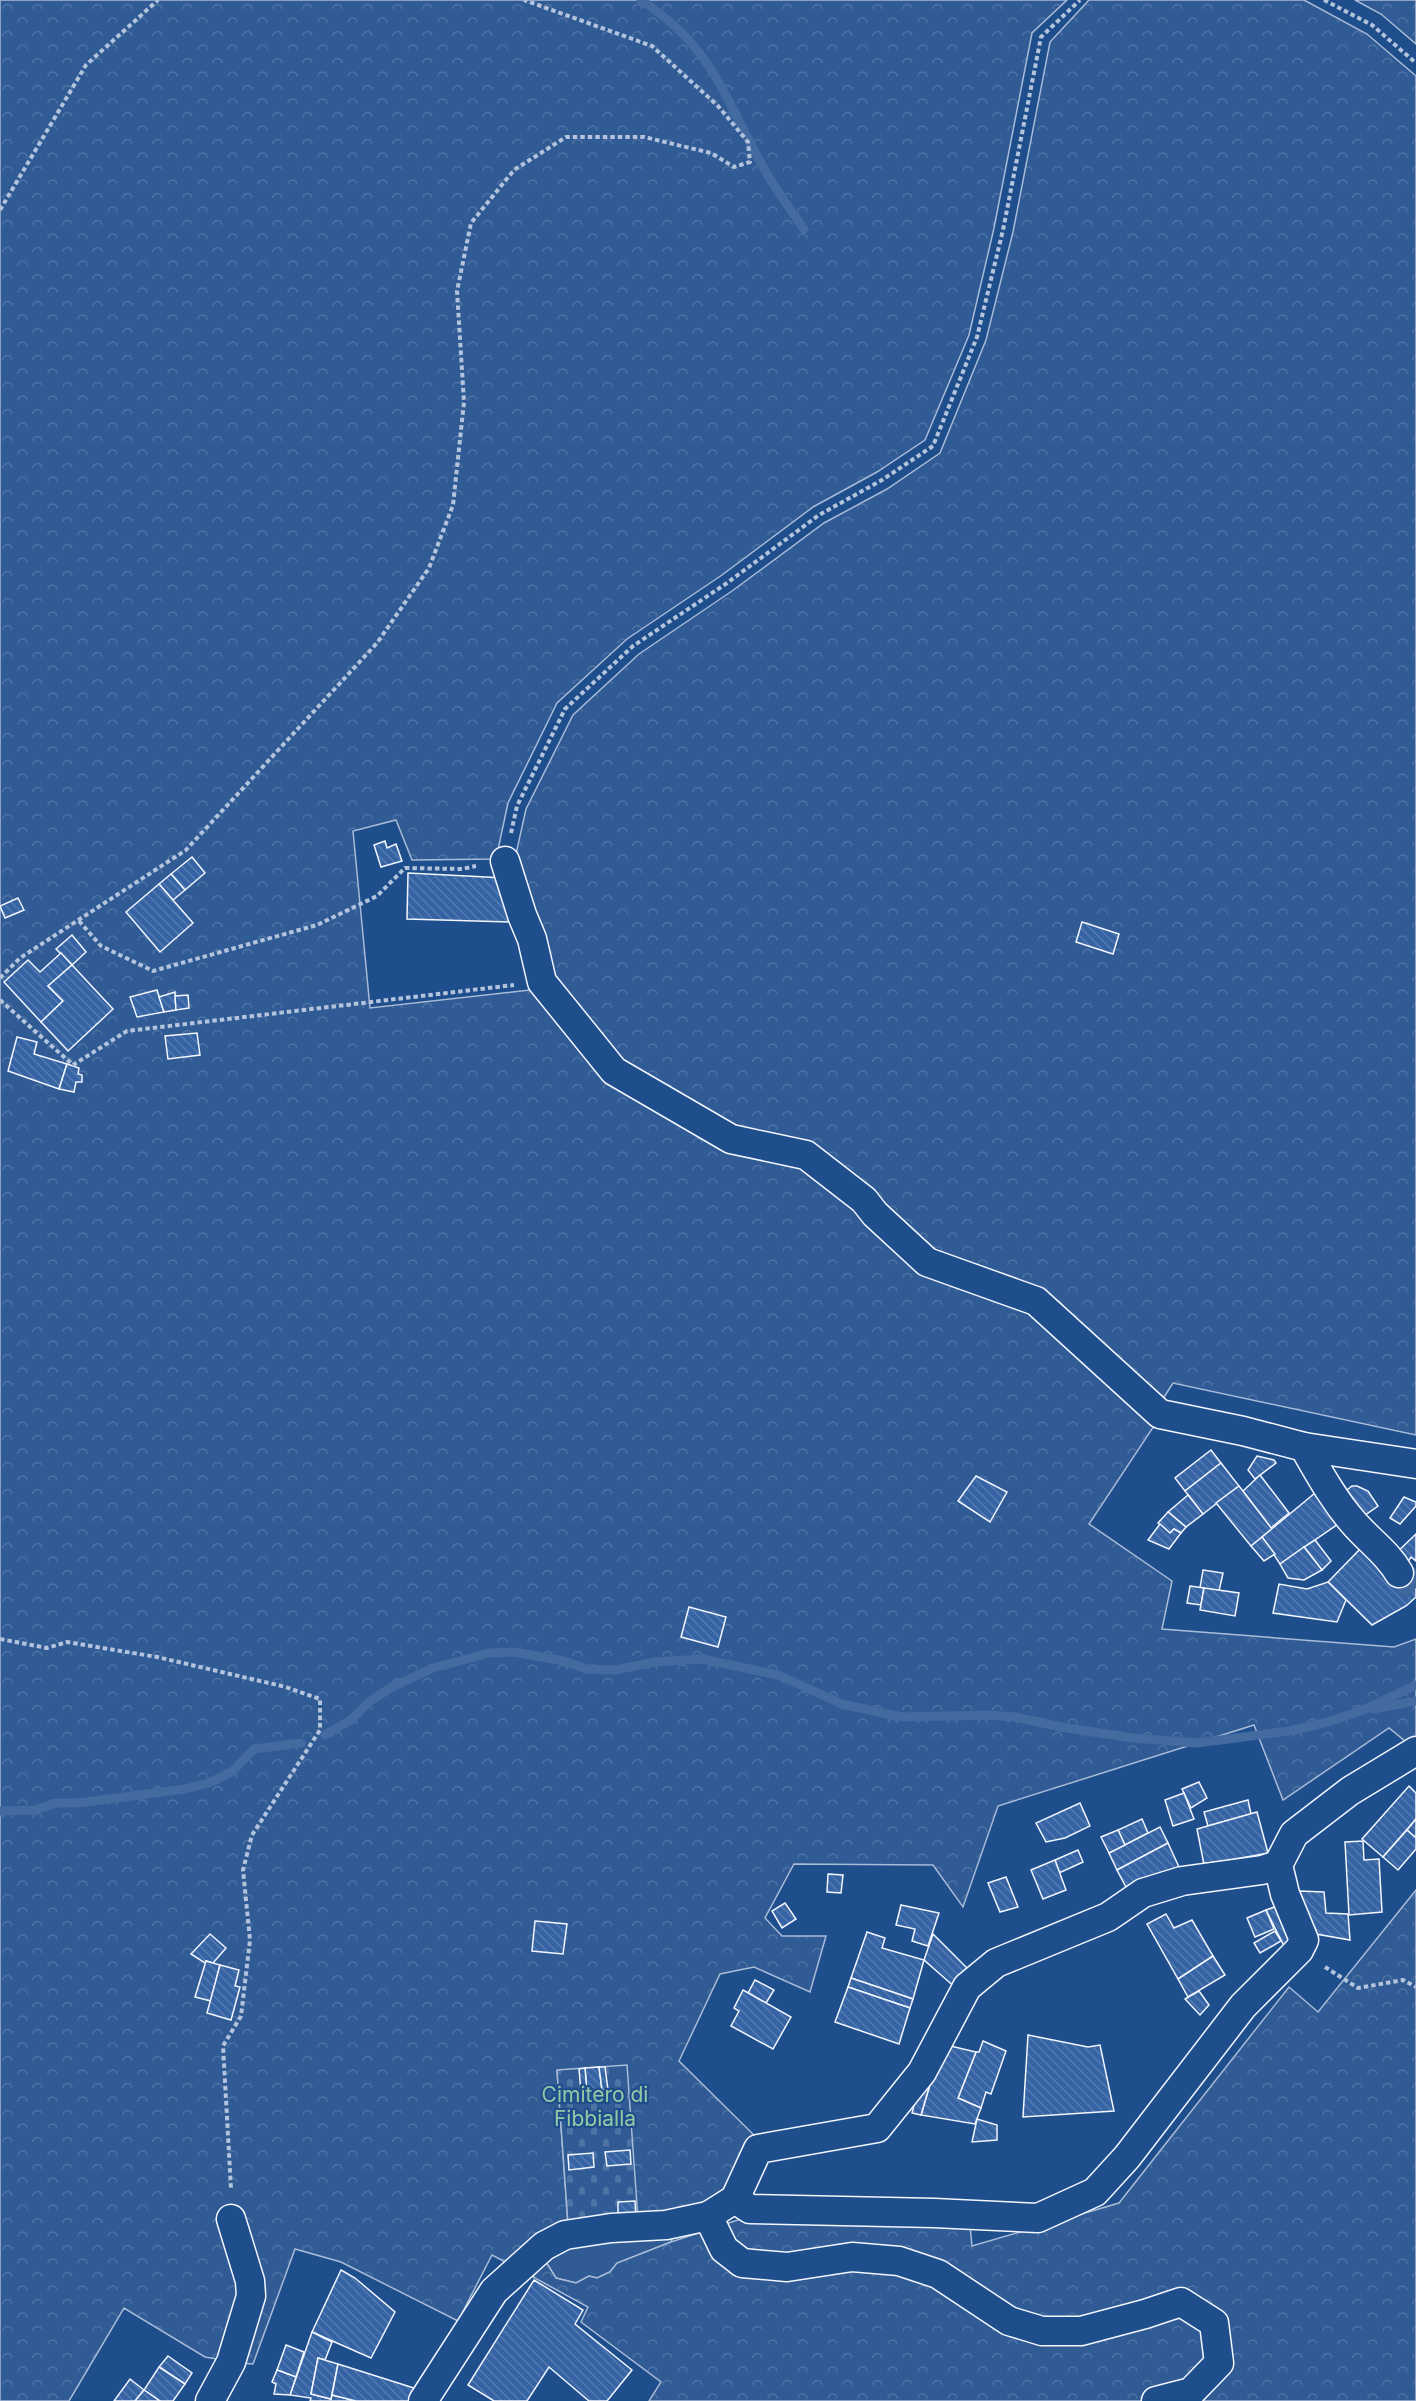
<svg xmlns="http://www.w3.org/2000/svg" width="1416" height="2401" viewBox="0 0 1416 2401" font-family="Inter,sans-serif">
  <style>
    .built { fill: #305b95; stroke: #a8bbd7; stroke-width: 1.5 }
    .forest { fill: url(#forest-crowns); stroke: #a8bbd7; stroke-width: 1.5 }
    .cemetery { fill: url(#cemetery-stones); stroke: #a8bbd7; stroke-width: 1.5 }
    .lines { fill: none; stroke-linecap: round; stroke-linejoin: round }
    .stream { stroke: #446ba0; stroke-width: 9 }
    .building { fill: url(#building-back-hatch); stroke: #f2f6ff; stroke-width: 1.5 }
    .street-tunnel { stroke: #3f679d; stroke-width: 28; stroke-dasharray: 28 14; stroke-linecap: butt }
    .street-casing { stroke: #f2f6ff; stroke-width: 31 }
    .path { stroke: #b3c4dc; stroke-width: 4; stroke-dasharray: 4.5 3; stroke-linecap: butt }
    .street { stroke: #1f4e8c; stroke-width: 28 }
    .labels { text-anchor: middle; stroke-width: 4.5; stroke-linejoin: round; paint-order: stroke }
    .park-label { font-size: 21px; fill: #97c8a6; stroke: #1f4e8c }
  </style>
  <defs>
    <pattern id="forest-crowns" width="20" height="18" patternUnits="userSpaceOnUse" patternTransform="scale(1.5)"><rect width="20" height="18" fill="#305b95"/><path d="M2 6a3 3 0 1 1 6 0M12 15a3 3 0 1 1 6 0" fill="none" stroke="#4e73a5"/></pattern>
    <pattern id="cemetery-stones" width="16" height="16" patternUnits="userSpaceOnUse" patternTransform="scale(1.5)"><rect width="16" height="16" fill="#305b95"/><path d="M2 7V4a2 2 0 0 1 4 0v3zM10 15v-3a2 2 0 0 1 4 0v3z" fill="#4e73a5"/></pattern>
    <pattern id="building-back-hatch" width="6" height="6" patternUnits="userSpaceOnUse" patternTransform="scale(1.5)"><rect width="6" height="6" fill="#3563a3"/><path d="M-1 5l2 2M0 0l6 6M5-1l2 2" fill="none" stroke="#537ab1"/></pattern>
  </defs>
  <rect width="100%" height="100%" fill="#1f4e8c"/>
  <path class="built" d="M 675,2231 L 671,2242 L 617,2263 L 610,2272 L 597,2278 L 589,2276 L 576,2283 L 556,2278 L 544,2259 L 570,2243 Z"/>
  <g class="forest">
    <path d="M 0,0 L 1067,0 L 1032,33 L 994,228 L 969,335 L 925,440 L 877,472 L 813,507 L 722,575 L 627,639 L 557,703 L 508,803 L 496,859 L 412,860 L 396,820 L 353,831 L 370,1008 L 539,989 L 610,1076 L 803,1162 L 859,1205 L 1033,1308 L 1158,1420 L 1089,1524 L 1172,1581 L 1162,1629 L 1394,1647 L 1416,1639 L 1416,1742 L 1410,1745 L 1389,1728 L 1283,1800 L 1254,1725 L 998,1806 L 963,1907 L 933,1865 L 794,1864 L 765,1918 L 782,1936 L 826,1936 L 810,1992 L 754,1967 L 720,1974 L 679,2061 L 758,2139 L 726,2192 L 705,2203 L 638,2219 L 557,2071 L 568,2224 L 513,2266 L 492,2255 L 458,2321 L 341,2262 L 295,2249 L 253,2364 L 239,2363 L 244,2282 L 222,2360 L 205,2357 L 124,2308 L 69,2401 L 0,2401 Z"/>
    <path d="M 1089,0 L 1304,0 L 1367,34 L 1416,76 L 1416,1435 L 1173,1383 L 1159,1405 L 1040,1295 L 931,1256 L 880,1210 L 734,1132 L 619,1065 L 549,978 L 514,863 L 526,809 L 573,715 L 639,654 L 732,591 L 824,523 L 887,489 L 940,453 L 986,340 L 1013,232 L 1050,42 Z"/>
    <path d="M 1355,0 L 1416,0 L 1416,44 L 1381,14 Z"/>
    <path d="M 1416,1890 L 1416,2401 L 649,2401 L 661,2382 L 581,2322 L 588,2307 L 533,2277 L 544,2259 L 556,2278 L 576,2283 L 589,2276 L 597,2278 L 610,2272 L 617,2263 L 671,2242 L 747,2217 L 970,2225 L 972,2246 L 1119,2203 L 1289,1987 L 1318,2012 Z"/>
  </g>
  <path class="cemetery" d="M 627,2065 L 638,2219 L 568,2224 L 557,2070 Z"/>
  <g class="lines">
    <g class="stream">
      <path d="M 641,0 C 715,48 725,101 766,172 C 777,192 791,210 804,229"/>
      <path d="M 1373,1709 L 1416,1701"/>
      <path d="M 325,1735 L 351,1720 L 369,1702 L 390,1688 L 433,1668 L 489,1653 L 514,1652 L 564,1661 L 587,1669 L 615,1670 L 655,1662 L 702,1659 L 778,1675 L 842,1704 L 901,1717 L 988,1715 L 1015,1717 L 1061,1727 L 1133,1738 L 1197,1743 L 1289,1731 L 1324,1723 L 1361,1711 L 1416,1685"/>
      <path d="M 0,1811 L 35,1810 L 57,1803 L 78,1803 L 185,1789 L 209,1783 L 233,1771 L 254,1749 L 301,1743"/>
    </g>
  </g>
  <g class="building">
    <path d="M 385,841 L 387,848 L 396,844 L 402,861 L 381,867 L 374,845 Z"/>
    <path d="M 192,857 L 205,873 L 185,890 L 171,874 Z"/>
    <path d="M 408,873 L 505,878 L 514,922 L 407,919 Z"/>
    <path d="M 171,874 L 185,890 L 173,900 L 159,884 Z"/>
    <path d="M 159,884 L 193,923 L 160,952 L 126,912 Z"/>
    <path d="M 18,898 L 24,910 L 5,918 L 0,906 Z"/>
    <path d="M 1082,922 L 1119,934 L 1113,954 L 1076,942 Z"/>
    <path d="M 72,935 L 86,952 L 72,965 L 56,949 Z"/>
    <path d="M 61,953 L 72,965 L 48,986 L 63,1001 L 41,1022 L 4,982 L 28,960 L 40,972 Z"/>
    <path d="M 72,965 L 113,1009 L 68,1051 L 41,1022 L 63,1001 L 48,986 Z"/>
    <path d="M 157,990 L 164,1012 L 137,1017 L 130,997 Z"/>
    <path d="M 175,992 L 176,1010 L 164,1012 L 159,997 Z"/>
    <path d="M 188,995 L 189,1008 L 176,1010 L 175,996 Z"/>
    <path d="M 197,1033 L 200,1055 L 168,1059 L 165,1036 Z"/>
    <path d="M 17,1037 L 37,1042 L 34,1054 L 67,1064 L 59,1089 L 8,1071 Z"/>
    <path d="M 67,1064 L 79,1068 L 78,1074 L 82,1075 L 82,1082 L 76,1082 L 74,1092 L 59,1089 Z"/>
    <path d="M 1211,1450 L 1221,1463 L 1185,1491 L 1175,1478 Z"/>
    <path d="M 1257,1456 L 1274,1460 L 1276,1463 L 1255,1479 L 1248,1470 Z"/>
    <path d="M 1221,1463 L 1239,1486 L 1203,1514 L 1185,1491 Z"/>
    <path d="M 1260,1475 L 1289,1513 L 1271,1528 L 1243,1491 Z"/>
    <path d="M 976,1476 L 1007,1492 L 990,1522 L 958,1501 Z"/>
    <path d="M 1239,1486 L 1272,1529 L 1251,1546 L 1216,1503 Z"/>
    <path d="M 1352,1486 L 1357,1486 L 1368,1491 L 1378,1506 L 1358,1520 L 1347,1490 Z"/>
    <path d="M 1321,1488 L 1344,1520 L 1280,1564 L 1262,1537 Z"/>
    <path d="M 1188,1495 L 1203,1514 L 1186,1527 L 1168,1512 Z"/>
    <path d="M 1404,1497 L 1416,1502 L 1416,1506 L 1400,1524 L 1390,1518 Z"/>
    <path d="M 1168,1512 L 1186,1527 L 1181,1533 L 1174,1529 L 1170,1533 L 1158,1523 Z"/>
    <path d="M 1160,1524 L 1170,1533 L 1174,1529 L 1181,1533 L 1169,1549 L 1148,1540 Z"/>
    <path d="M 1416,1534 L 1416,1561 L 1411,1557 L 1407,1563 L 1393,1556 Z"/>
    <path d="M 1262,1537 L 1275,1554 L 1264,1561 L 1251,1546 Z"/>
    <path d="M 1315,1540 L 1331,1561 L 1322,1570 L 1304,1547 Z"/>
    <path d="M 1363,1546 L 1416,1580 L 1416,1597 L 1406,1606 L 1372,1625 L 1328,1582 Z"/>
    <path d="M 1304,1547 L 1322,1570 L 1304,1580 L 1288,1578 L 1280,1564 Z"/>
    <path d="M 1203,1570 L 1223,1573 L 1219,1591 L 1200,1588 Z"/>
    <path d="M 1328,1582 L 1346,1600 L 1337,1622 L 1273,1613 L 1279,1584 L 1307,1589 Z"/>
    <path d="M 1190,1586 L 1204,1588 L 1201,1605 L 1187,1603 Z"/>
    <path d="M 1204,1588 L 1239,1593 L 1235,1616 L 1200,1610 Z"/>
    <path d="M 689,1607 L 726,1617 L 718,1647 L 681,1637 Z"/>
    <path d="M 1199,1782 L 1207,1798 L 1191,1808 L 1182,1789 Z"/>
    <path d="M 1409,1786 L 1416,1793 L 1416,1819 L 1383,1857 L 1362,1839 Z"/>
    <path d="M 1184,1793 L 1194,1819 L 1173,1826 L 1165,1800 Z"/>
    <path d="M 1248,1800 L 1251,1814 L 1208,1826 L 1204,1812 Z"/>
    <path d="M 1080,1803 L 1090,1826 L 1065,1838 L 1046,1842 L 1036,1823 Z"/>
    <path d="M 1257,1812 L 1268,1853 L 1204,1865 L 1197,1829 Z"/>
    <path d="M 1142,1819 L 1148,1833 L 1125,1845 L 1118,1830 Z"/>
    <path d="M 1416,1819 L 1416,1835 L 1414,1837 L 1407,1830 Z"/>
    <path d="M 1160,1827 L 1168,1843 L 1117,1870 L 1109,1853 Z"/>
    <path d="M 1118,1830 L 1125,1845 L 1109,1853 L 1101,1837 Z"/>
    <path d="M 1407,1830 L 1416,1838 L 1416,1849 L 1398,1870 L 1383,1857 Z"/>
    <path d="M 1363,1841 L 1364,1860 L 1379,1859 L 1382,1912 L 1349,1915 L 1345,1842 Z"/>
    <path d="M 1168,1843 L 1179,1867 L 1127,1889 L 1117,1870 Z"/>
    <path d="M 1078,1850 L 1083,1862 L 1059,1873 L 1055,1860 Z"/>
    <path d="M 1055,1860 L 1066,1890 L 1043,1899 L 1031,1870 Z"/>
    <path d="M 828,1874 L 843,1875 L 841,1893 L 827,1892 Z"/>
    <path d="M 1006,1877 L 1018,1907 L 1000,1912 L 988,1883 Z"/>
    <path d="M 1299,1891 L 1324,1892 L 1326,1913 L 1348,1914 L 1350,1940 L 1316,1934 Z"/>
    <path d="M 785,1903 L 796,1919 L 782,1928 L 772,1911 Z"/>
    <path d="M 1283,1904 L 1296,1939 L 1284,1946 L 1266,1910 Z"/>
    <path d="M 901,1905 L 939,1913 L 928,1946 L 912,1941 L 915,1929 L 896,1925 Z"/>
    <path d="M 1266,1910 L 1274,1929 L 1255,1937 L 1247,1918 Z"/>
    <path d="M 1166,1914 L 1174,1928 L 1192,1920 L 1213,1956 L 1178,1979 L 1147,1924 Z"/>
    <path d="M 535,1921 L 567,1924 L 563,1954 L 532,1951 Z"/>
    <path d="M 1275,1931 L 1281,1941 L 1260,1953 L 1254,1943 Z"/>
    <path d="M 867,1932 L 885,1938 L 882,1948 L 924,1960 L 913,1999 L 851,1978 Z"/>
    <path d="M 210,1934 L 226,1948 L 213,1963 L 206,1961 L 205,1963 L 191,1954 Z"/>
    <path d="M 933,1934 L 970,1971 L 957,1989 L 924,1960 Z"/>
    <path d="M 1213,1956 L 1225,1975 L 1188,1997 L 1178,1979 Z"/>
    <path d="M 206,1961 L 220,1965 L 211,2001 L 195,1997 Z"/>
    <path d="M 220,1965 L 239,1970 L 235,1986 L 240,1987 L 231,2020 L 207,2013 Z"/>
    <path d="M 851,1978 L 913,1999 L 910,2008 L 848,1987 Z"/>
    <path d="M 755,1980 L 774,1990 L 766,2003 L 748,1993 Z"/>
    <path d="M 848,1987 L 910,2008 L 899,2044 L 835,2022 Z"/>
    <path d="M 743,1990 L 791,2017 L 773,2049 L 731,2026 L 739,2011 L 734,2008 Z"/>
    <path d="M 1199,1991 L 1209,2005 L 1200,2015 L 1185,1999 Z"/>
    <path d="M 1028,2035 L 1088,2047 L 1100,2045 L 1114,2111 L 1023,2117 Z"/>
    <path d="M 983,2041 L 1006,2051 L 991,2094 L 986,2092 L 981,2108 L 958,2098 L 976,2052 L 979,2052 Z"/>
    <path d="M 942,2044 L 976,2052 L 958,2098 L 981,2108 L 975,2124 L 921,2115 Z"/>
    <path d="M 599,2067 L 602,2090 L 587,2092 L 585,2068 Z"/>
    <path d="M 599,2067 L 605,2067 L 608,2090 L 602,2090 Z"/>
    <path d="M 585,2068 L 587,2092 L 581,2092 L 579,2069 Z"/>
    <path d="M 920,2082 L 930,2084 L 921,2115 L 912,2113 Z"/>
    <path d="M 977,2119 L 997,2125 L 997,2140 L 972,2142 Z"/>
    <path d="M 630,2150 L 631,2164 L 607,2166 L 605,2152 Z"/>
    <path d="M 593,2153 L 594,2167 L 569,2170 L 568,2155 Z"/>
    <path d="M 635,2201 L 636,2219 L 618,2219 L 618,2202 Z"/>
    <path d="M 341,2270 L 355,2278 L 395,2312 L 371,2358 L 312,2332 Z"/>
    <path d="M 534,2280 L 583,2310 L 575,2324 L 632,2370 L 607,2401 L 589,2401 L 549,2367 L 527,2401 L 494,2401 L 468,2385 Z"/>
    <path d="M 312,2332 L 332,2342 L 325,2360 L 318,2358 L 311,2394 L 331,2399 L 332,2395 L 356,2401 L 310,2401 L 311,2398 L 290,2395 Z"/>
    <path d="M 286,2345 L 304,2352 L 296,2377 L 277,2370 Z"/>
    <path d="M 168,2356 L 192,2373 L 185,2384 L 159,2367 Z"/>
    <path d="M 318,2358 L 338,2364 L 331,2399 L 311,2394 Z"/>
    <path d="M 338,2364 L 417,2389 L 412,2401 L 356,2401 L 332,2395 Z"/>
    <path d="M 159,2367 L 185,2384 L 173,2401 L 160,2401 L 144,2390 Z"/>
    <path d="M 277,2370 L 296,2377 L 290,2395 L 274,2394 L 276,2384 L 272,2382 Z"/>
    <path d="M 130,2379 L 144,2390 L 135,2401 L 114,2401 Z"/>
    <path d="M 144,2390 L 160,2401 L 135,2401 Z"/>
  </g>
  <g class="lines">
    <path class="street-tunnel" d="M 1399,1573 L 1416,1588"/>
    <defs>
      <g id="street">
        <path d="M 505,861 L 522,915 L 532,939 L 542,982 L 614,1071 L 731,1139 L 806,1155 L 864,1200 L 875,1214 L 927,1262 L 1036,1301 L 1160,1414 L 1243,1431 L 1304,1447 C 1319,1473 1333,1499 1353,1522 C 1368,1540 1387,1552 1399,1573"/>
        <path d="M 1304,1447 L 1416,1464"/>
        <path d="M 735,2199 L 758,2149 L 877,2128 L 922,2072 L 967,1987 L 996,1963 L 1108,1917 L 1143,1893 L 1182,1881 L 1262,1870 L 1278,1865"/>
        <path d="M 708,2216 L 735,2199 L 750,2209 L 934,2213 L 1038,2218 L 1095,2192 L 1127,2157 L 1243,2006 L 1299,1950 L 1304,1940 L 1285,1894 L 1278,1865 L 1294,1834 L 1350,1791 L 1416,1751"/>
        <path d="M 210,2401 L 231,2362 L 251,2296 L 250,2281 L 231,2219"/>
        <path d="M 423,2401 L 494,2291 L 544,2246 L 565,2235 L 611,2228 L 666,2225 L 708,2216 L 724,2249 L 742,2263 L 787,2267 L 852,2257 L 899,2261 L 938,2274 L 1009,2321 L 1042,2331 L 1081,2331 L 1145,2314 L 1181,2302 L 1214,2323 L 1219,2363 L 1191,2392 L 1156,2401"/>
      </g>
    </defs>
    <use href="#street" class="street-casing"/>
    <g class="path">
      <path d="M 1324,0 L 1372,25 L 1416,63"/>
      <path d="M 0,210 L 86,65 L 158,0"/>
      <path d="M 511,833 L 517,806 L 565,709 L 633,646 L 727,583 L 819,515 L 882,480 L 933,446 L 977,337 L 1003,230 L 1041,37 L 1080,0"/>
      <path d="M 79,921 L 101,946 L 153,971 L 317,925 L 377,896 L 405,868 L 462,869 L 476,866"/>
      <path d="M 0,978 L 20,958 L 186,850 L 377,643 L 429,568 L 453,505 L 464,402 L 457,291 L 471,223 L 514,170 L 566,137 L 644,137 L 711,153 L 734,167 L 750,162 L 748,142 L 718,106 L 652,46 L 524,0"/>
      <path d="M 0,1000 L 73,1065 L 127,1031 L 514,985"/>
      <path d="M 0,1639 L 47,1648 L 67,1642 L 157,1657 L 286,1687 L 320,1699 L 320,1730 L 252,1835 L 243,1870 L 250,1940 L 241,2016 L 223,2046 L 231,2189"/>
      <path d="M 1325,1967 L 1358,1988 L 1403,1980 L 1416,1987"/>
    </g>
    <use href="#street" class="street"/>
  </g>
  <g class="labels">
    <g class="park-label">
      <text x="595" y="2102">Cimitero di<tspan x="595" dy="24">Fibbialla</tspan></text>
    </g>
  </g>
</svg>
